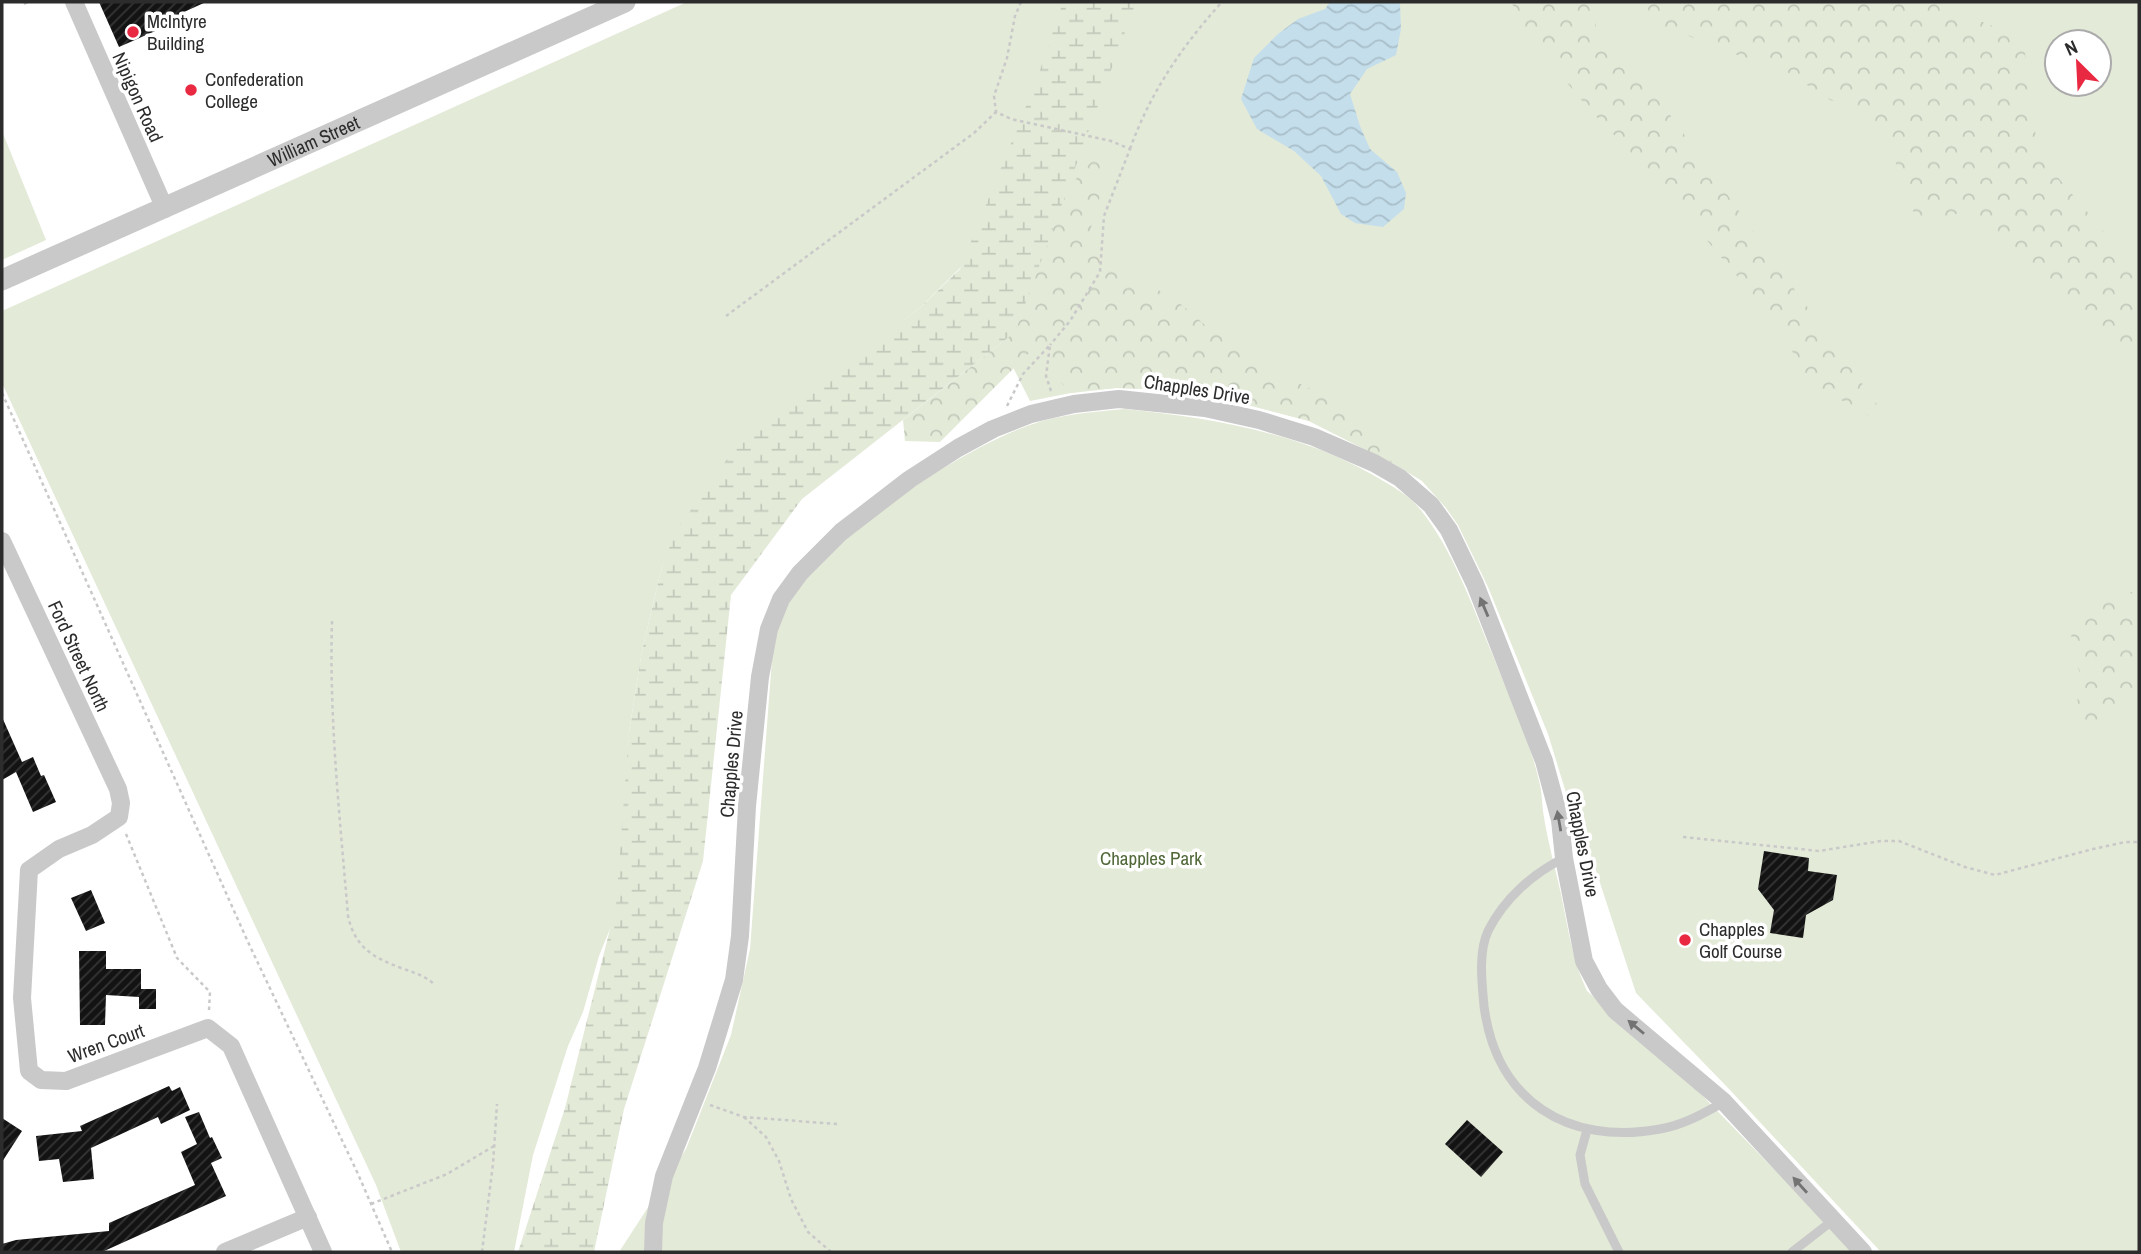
<svg xmlns="http://www.w3.org/2000/svg" width="2141" height="1254" viewBox="0 0 2141 1254" font-family="'Archivo Narrow',sans-serif">
  <style>
    .green { fill: #e3ead8; fill-rule: evenodd }
    .forest { fill: url(#forest-crowns) }
    .wetland { fill: url(#wetland-marsh) }
    .water { fill: url(#water-waves) }
    .building { fill: url(#building-hatch) }
    .lines { fill: none; stroke-linecap: round; stroke-linejoin: round }
    .path { stroke: #c9c9c9; stroke-width: 2.5; stroke-dasharray: 3.5 3.5; stroke-linecap: butt }
    .service { stroke: #c9c9c9; stroke-width: 9 }
    .minor { stroke: #c9c9c9; stroke-width: 18 }
    .tertiary { stroke: #c9c9c9; stroke-width: 21 }
    .oneway { fill: #737373 }
    .poi-dot { fill: #e82941; stroke: #fff; stroke-width: 2.5 }
    .labels { text-anchor: middle; stroke-width: 7; stroke-linejoin: round; paint-order: stroke }
    .poi-label { font-size: 19px; fill: #2c2c2c; stroke: #fff; text-anchor: start }
    .street-label { font-size: 19px; fill: #2c2c2c; stroke: #fff }
    .park-label { font-size: 19px; fill: #516839; stroke: #fff }
  </style>
  <defs>
    <pattern id="forest-crowns" width="20" height="18" patternUnits="userSpaceOnUse" patternTransform="scale(1.75)"><rect width="20" height="18" fill="#e3ead8"/><path d="M2 6a3 3 0 1 1 6 0M12 15a3 3 0 1 1 6 0" fill="none" stroke="#c3c9ba"/></pattern>
    <pattern id="wetland-marsh" width="20" height="14" patternUnits="userSpaceOnUse" patternTransform="scale(1.75)"><rect width="20" height="14" fill="#e3ead8"/><path d="M1 5h8M5 5V1M11 12h8M15 12V8" fill="none" stroke="#c3c9ba"/></pattern>
    <pattern id="water-waves" width="16" height="10" patternUnits="userSpaceOnUse" patternTransform="scale(1.75)"><rect width="16" height="10" fill="#c4deeb"/><path d="M0 5q4-4 8 0t8 0" fill="none" stroke="#a9bfca"/></pattern>
    <pattern id="building-hatch" width="6" height="6" patternUnits="userSpaceOnUse" patternTransform="scale(1.75)"><rect width="6" height="6" fill="#131313"/><path d="M-1 1l2-2M0 6l6-6M5 7l2-2" fill="none" stroke="#363636"/></pattern>
  </defs>
  <rect width="100%" height="100%" fill="#fff"/>
  <g class="green">
    <path d="M 687,2 L 2139,2 L 2139,1252 L 1881,1252 L 1730,1090 L 1636,993 L 1587,843 L 1567,796 L 1548,734 L 1488,587 L 1458,525 L 1446,508 L 1422,481 L 1392,463 L 1309,421 L 1237,402 L 1179,390 L 1116,388 L 1081,391 L 1030,401 L 962,266 L 921,307 L 806,395 L 714,481 L 695,506 L 662,566 L 642,651 L 629,732 L 626,797 L 631,877 L 599,956 L 583,1012 L 568,1046 L 533,1155 L 514,1252 L 401,1252 L 376,1185 L 2,383 L 2,311 ZM 2057,42 L 2099,42 L 2099,84 L 2057,84 Z"/>
    <path d="M 2,131 L 46,240 L 2,260 Z"/>
    <path d="M 1125,409 C 1210,418 1298,432 1373,475 C 1390,485 1408,494 1420,509 C 1453,550 1471,603 1491,651 C 1508,694 1530,739 1540,785 C 1542,794 1542,803 1543,811 C 1547,839 1555,867 1561,894 C 1568,928 1572,959 1587,991 L 1691,1084 L 1855,1252 L 619,1252 L 686,1149 L 731,1035 L 750,949 L 772,659 C 776,638 778,616 789,598 C 826,537 963,448 1030,425 C 1060,414 1093,412 1125,409 Z"/>
  </g>
  <g class="forest">
    <path d="M 1511,2 L 1602,2 L 1596,11 L 1596,41 L 1646,81 L 1898,434 L 1848,403 L 1816,390 L 1801,372 L 1784,332 L 1647,169 L 1588,108 L 1534,43 Z"/>
    <path d="M 1644,2 L 1951,2 L 1970,17 L 2023,38 L 2038,154 L 2129,261 L 2139,281 L 2139,357 L 2100,327 L 2047,292 L 1962,209 L 1943,225 L 1916,219 L 1890,147 L 1856,107 L 1830,100 L 1781,68 L 1714,48 L 1689,36 L 1660,32 Z"/>
    <path d="M 1093,160 L 1110,169 L 1096,207 L 1088,241 L 1093,253 L 1176,300 L 1206,326 L 1226,340 L 1253,365 L 1279,372 L 1304,386 L 1342,402 L 1385,443 L 1392,463 L 1309,421 L 1237,402 L 1179,390 L 1116,388 L 1072,393 L 1058,380 L 1034,348 L 940,442 L 905,441 L 903,420 L 1015,332 L 1068,188 Z"/>
    <path d="M 2139,591 L 2139,680 L 2134,690 C 2112,699 2108,716 2101,736 L 2090,735 L 2081,722 L 2078,709 L 2077,690 L 2081,677 L 2072,649 L 2071,629 C 2089,607 2111,594 2139,591 Z"/>
  </g>
  <path class="wetland" d="M 1063,2 L 1136,2 L 1015,332 L 802,499 L 731,595 L 703,861 L 624,1109 L 594,1252 L 518,1252 L 565,1108 L 616,905 L 629,732 L 642,651 L 662,566 L 678,527 L 702,496 L 736,446 L 921,307 L 960,269 L 1037,79 Z"/>
  <path class="water" d="M 1330,2 L 1398,2 L 1400,4 L 1401,29 L 1396,55 L 1367,69 L 1350,94 L 1360,126 L 1370,149 L 1397,172 L 1406,193 L 1404,209 L 1383,227 L 1355,223 L 1341,214 L 1321,176 L 1294,151 L 1257,129 L 1241,99 L 1254,58 L 1278,34 L 1298,19 L 1325,9 Z"/>
  <g class="building">
    <path d="M 99,2 L 206,2 L 184,12 L 187,17 L 119,47 Z"/>
    <path d="M 2,717 L 22,762 L 33,757 L 41,776 L 44,775 L 56,802 L 33,812 L 16,772 L 2,780 Z"/>
    <path d="M 1764,851 L 1809,858 L 1808,871 L 1837,875 L 1833,900 L 1806,915 L 1803,938 L 1770,933 L 1774,910 L 1758,889 Z"/>
    <path d="M 91,890 L 105,923 L 86,931 L 71,898 Z"/>
    <path d="M 79,951 L 106,951 L 106,969 L 141,969 L 141,989 L 156,989 L 156,1009 L 139,1009 L 139,997 L 106,995 L 105,1025 L 80,1025 Z"/>
    <path d="M 169,1086 L 172,1091 L 180,1087 L 190,1110 L 161,1124 L 158,1117 L 91,1148 L 94,1179 L 63,1182 L 59,1159 L 39,1161 L 36,1136 L 82,1131 L 80,1126 Z"/>
    <path d="M 199,1112 L 210,1138 L 212,1137 L 222,1158 L 211,1163 L 226,1196 L 102,1252 L 2,1252 L 2,1244 L 16,1240 L 109,1231 L 109,1223 L 195,1185 L 181,1152 L 197,1144 L 185,1117 Z"/>
    <path d="M 2,1118 L 22,1131 L 2,1162 Z"/>
    <path d="M 1467,1120 L 1503,1152 L 1481,1177 L 1445,1144 Z"/>
  </g>
  <g class="lines">
    <g class="path">
      <path d="M 1021,2 L 1015,16 L 1007,58 L 994,96 L 996,112 L 1011,119 L 1111,141 L 1130,149 L 1104,216 L 1100,272 L 1070,321 L 1050,345"/>
      <path d="M 24,4 L 28,2"/>
      <path d="M 1130,149 C 1150,93 1182,46 1222,2"/>
      <path d="M 726,316 L 974,133 L 996,112"/>
      <path d="M 2,393 L 248,942 L 358,1174 L 392,1252"/>
      <path d="M 1007,406 L 1023,374 L 1050,345 L 1046,376 L 1051,391"/>
      <path d="M 332,621 C 329,720 340,818 348,916 C 355,947 372,957 401,968 C 415,973 424,975 435,985"/>
      <path d="M 126,834 L 177,958 L 210,992 L 209,1010"/>
      <path d="M 1683,837 L 1819,851 L 1881,841 L 1899,841 L 1965,867 L 1995,875 L 2093,849 L 2125,842 L 2139,842"/>
      <path d="M 710,1105 L 744,1117 L 837,1124"/>
      <path d="M 744,1117 L 766,1137 L 779,1161 L 791,1199 L 808,1232 L 831,1252"/>
      <path d="M 371,1204 L 447,1174 L 494,1146"/>
      <path d="M 482,1252 L 493,1164 L 497,1104"/>
    </g>
    <g class="service">
      <path d="M 1564,858 C 1532,874 1504,899 1488,931 C 1478,953 1482,983 1484,1006 C 1496,1101 1568,1146 1660,1129 C 1684,1125 1704,1113 1724,1102"/>
      <path d="M 1587,1130 L 1580,1155 L 1585,1184 L 1619,1252"/>
      <path d="M 1792,1252 L 1832,1221"/>
    </g>
    <g class="minor">
      <path d="M 74,2 L 165,209"/>
      <path d="M 2,541 L 118,789 L 121,803 L 119,817 L 92,835 L 59,849 L 29,870 L 22,998 L 29,1071 L 41,1080 L 66,1081 L 208,1028 L 231,1046 L 323,1252"/>
      <path d="M 225,1252 L 308,1217"/>
      <path d="M 653,1252 L 654,1223 L 664,1176 L 707,1068 L 734,980 L 740,936 L 747,806 L 760,677 L 769,629 L 781,599 L 800,573 L 841,532 L 910,479 L 958,448 L 993,429 L 1031,414 L 1074,404 L 1119,399 L 1205,408 L 1259,420 L 1314,437 L 1374,463 L 1400,478 L 1431,505 L 1449,530 L 1475,584 L 1544,761 L 1560,820 L 1564,858 L 1584,961 L 1599,989 L 1615,1010 L 1724,1102 L 1863,1252"/>
    </g>
    <path class="tertiary" id="s1" d="M 2,280 L 625,2"/>
  </g>
  <defs><path id="oneway-solid" d="M-6-.8H1V-3.2L6.5 0L1 3.2V.8H-6Z" transform="scale(1.75)"/></defs>
  <g class="oneway">
    <use href="#oneway-solid" transform="translate(1484 607) rotate(-113)"/>
    <use href="#oneway-solid" transform="translate(1559 821) rotate(-100)"/>
    <use href="#oneway-solid" transform="translate(1636 1027) rotate(-140)"/>
    <use href="#oneway-solid" transform="translate(1800 1185) rotate(-132)"/>
  </g>
  <g class="poi-dot">
    <circle cx="133" cy="32" r="7"/>
    <circle cx="191" cy="90" r="7"/>
    <circle cx="1685" cy="940" r="7"/>
  </g>
  <g class="labels">
    <g class="poi-label">
      <text x="147" y="28">McIntyre<tspan x="147" dy="22">Building</tspan></text>
      <text x="205" y="86">Confederation<tspan x="205" dy="22">College</tspan></text>
      <text x="1699" y="936">Chapples<tspan x="1699" dy="22">Golf Course</tspan></text>
    </g>
    <g class="street-label">
      <text transform="translate(138 97) rotate(66)" y="7">Nipigon Road</text>
      <text dy="7" stroke="none"><textPath href="#s1" startOffset="341">William Street</textPath></text>
      <text transform="translate(1197 389) rotate(9)" y="7">Chapples Drive</text>
      <text transform="translate(79 656) rotate(65)" y="7">Ford Street North</text>
      <text transform="translate(731 764) rotate(-85)" y="7">Chapples Drive</text>
      <text transform="translate(1583 844) rotate(79)" y="7">Chapples Drive</text>
      <text transform="translate(106 1043) rotate(-20)" y="7">Wren Court</text>
    </g>
    <g class="park-label">
      <text x="1151" y="865">Chapples Park</text>
    </g>
  </g>
  <rect width="2141" height="1254" fill="none" stroke="#2c2c2c" stroke-width="7"/>
  <g transform="translate(2078 63) rotate(336)"><circle r="33" fill="#ffffff" stroke="#ababab" stroke-width="2"/>
  <path d="M0-5L12 26L0 18L-12 26Z" fill="#e82941"/>
  <text y="-10" font-size="19" font-weight="bold" text-anchor="middle" fill="#2c2c2c">N</text>
  </g>
</svg>
